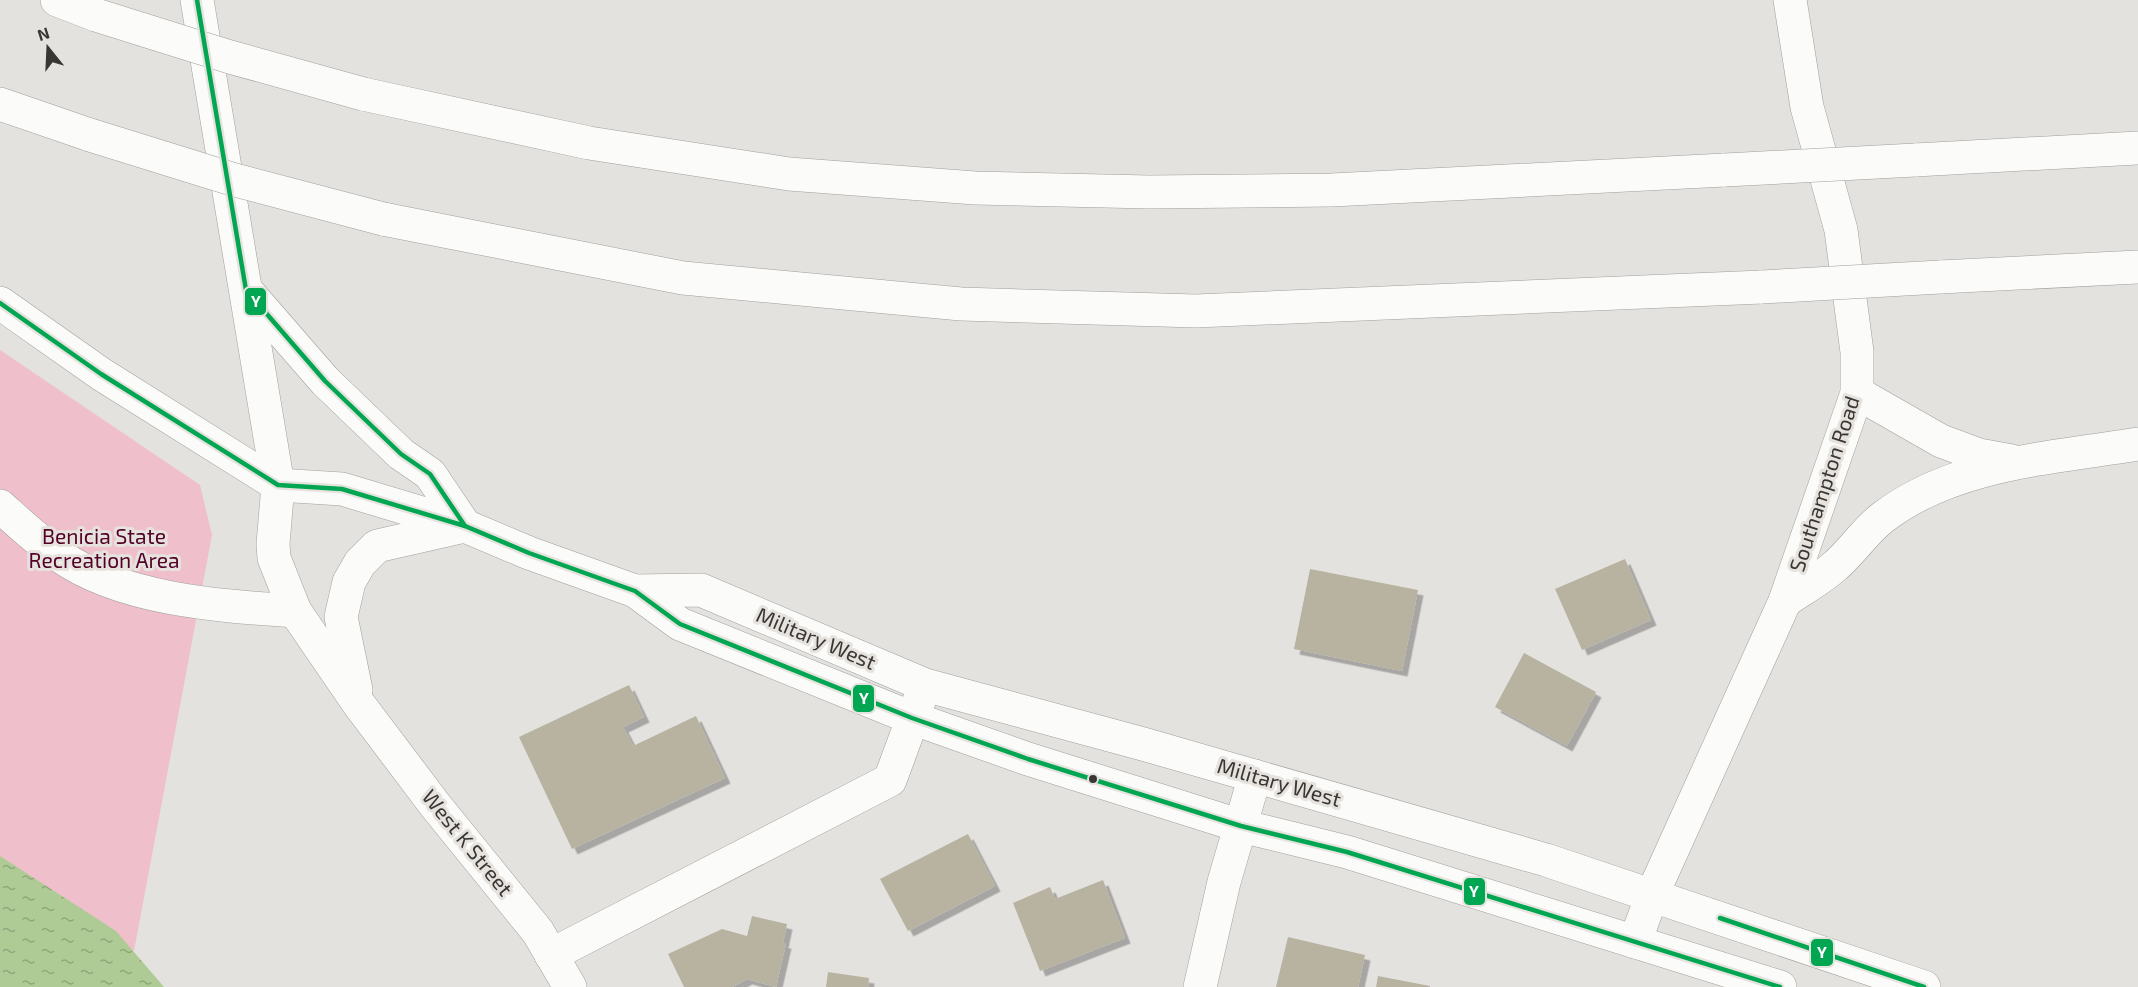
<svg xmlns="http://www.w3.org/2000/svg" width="2138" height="987" viewBox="0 0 2138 987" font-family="'Exo 2',sans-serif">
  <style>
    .park { fill: #f0bfcc }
    .water { fill: url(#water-ripples) }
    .building { fill: #b7b3a0; filter: url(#shadow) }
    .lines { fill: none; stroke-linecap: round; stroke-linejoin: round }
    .minor-casing { stroke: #a09f9d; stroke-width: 34 }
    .major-casing { stroke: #a09f9d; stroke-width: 34 }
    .highway-casing { stroke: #a09f9d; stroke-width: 34 }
    .minor { stroke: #fbfbfa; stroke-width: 33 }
    .major { stroke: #fbfbfa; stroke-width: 33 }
    .highway { stroke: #fbfbfa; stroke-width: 33 }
    .highway-bridge-casing { stroke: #a09f9d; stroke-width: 34; stroke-linecap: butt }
    .highway-bridge { stroke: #fbfbfa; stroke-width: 33 }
    .bus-1-casing { stroke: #e6e2dd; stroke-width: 9 }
    .bus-1 { stroke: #00a651; stroke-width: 4.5 }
    .bus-dot { fill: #393735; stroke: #e6e2dd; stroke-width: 2 }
    .labels { text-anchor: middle; stroke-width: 6; stroke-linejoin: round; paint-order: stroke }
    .street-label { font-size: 21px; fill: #393735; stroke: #e6e2dd }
    .park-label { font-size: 21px; fill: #530127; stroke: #e6e2dd }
    .line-badge { stroke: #e6e2dd; stroke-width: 2 }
    .badge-label { font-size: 16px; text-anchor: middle; font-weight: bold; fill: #fff }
  </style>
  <defs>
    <pattern id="water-ripples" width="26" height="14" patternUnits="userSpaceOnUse" patternTransform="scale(1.5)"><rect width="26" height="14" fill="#aecb95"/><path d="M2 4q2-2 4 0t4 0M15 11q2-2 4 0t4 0" fill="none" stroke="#8fa67a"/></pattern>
    <filter id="shadow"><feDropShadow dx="5.5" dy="5.5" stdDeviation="0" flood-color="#0004"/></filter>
  </defs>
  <rect width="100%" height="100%" fill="#e4e2df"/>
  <path class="park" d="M 0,350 L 200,485 L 212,535 L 134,951 L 0,857 Z"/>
  <path class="water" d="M 0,856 L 116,931 L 164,987 L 0,987 Z"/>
  <g class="building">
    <path d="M 1625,559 L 1651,620 L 1582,650 L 1555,589 Z"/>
    <path d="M 1310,569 L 1418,590 L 1402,671 L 1294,649 Z"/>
    <path d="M 1524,653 L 1596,692 L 1567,746 L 1495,707 Z"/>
    <path d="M 629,685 L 644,717 L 623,727 L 633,746 L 696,716 L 725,778 L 572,849 L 519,737 Z"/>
    <path d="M 968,834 L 995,886 L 908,931 L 880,879 Z"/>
    <path d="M 1103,880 L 1125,938 L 1040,971 L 1013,903 L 1050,887 L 1055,899 Z"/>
    <path d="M 752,916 L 787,924 L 783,943 L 786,943 L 776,987 L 747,979 L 732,987 L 684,987 L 668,954 L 722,929 L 747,936 Z"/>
    <path d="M 1288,937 L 1365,955 L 1358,987 L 1276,987 Z"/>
    <path d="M 828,972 L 869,978 L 868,987 L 826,987 Z"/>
    <path d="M 1378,976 L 1430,986 L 1430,987 L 1376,987 Z"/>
  </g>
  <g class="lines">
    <defs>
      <g id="minor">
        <path d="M 278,485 L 273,544 L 274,558 L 295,611 L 358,703 L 435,805 L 538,932 L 570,987"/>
        <path d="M 0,506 C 19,523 39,542 60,556 C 123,600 220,606 295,611"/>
        <path d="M 356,690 L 341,617 L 349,582 L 360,563 L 377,546 L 465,526"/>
        <path d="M 1635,942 L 1652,895 L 1785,601 L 1857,393 L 1857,352 L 1841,230 L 1807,107 L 1790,0"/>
        <path d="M 551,955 L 890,780 L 925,685"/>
        <path d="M 1200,987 L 1224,882 L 1255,776"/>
      </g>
      <g id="major">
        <path d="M 278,485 L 342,489 L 465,526 L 529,553 L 635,591 L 680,624 L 912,718 L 1028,759 L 1241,826 L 1347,852 L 1780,987"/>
        <path d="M 635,591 L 701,590 L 925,685 L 1143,744 L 1546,860 L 1924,987"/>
      </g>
      <g id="highway">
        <path d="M 57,0 L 96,15"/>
        <path d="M 197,0 L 278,485"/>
        <path d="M 363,94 L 589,143 L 789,174 L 975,188 L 1149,192 L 1332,190 L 1725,170"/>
        <path d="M 0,104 L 90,135"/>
        <path d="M 1915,160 L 2138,148"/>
        <path d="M 383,219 L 683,278 L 961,304 L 1196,311 L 1762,287"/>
        <path d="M 1940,277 L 2138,267"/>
        <path d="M 246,290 L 325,381 L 401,454 L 430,474 L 465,526"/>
        <path d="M 0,303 L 101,374 L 278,485"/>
        <path d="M 1857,393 L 1941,441 L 1979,455 L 2012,461"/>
        <path d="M 1785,601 C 1801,590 1819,580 1834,567 C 1851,553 1864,532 1882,518 C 1953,463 2052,458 2138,444"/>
      </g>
    </defs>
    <use href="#minor" class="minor-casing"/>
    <use href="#major" class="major-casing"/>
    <use href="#highway" class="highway-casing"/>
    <use href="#minor" class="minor"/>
    <use href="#major" class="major"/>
    <use href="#highway" class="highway"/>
    <defs>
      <g id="highway-bridge">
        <path d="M 96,15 L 230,57 L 363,94"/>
        <path d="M 90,135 L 235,180 L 383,219"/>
        <path d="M 1725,170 L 1915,160"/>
        <path d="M 1762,287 L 1940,277"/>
      </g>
    </defs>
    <use href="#highway-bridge" class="highway-bridge-casing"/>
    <use href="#highway-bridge" class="highway-bridge"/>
    <defs>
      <g id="bus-1">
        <path d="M 197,0 L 246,290 L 325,381 L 401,454 L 430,474 L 465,526"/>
        <path d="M 0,303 L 101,374 L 278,485 L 342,489 L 465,526 L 529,553 L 635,591 L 680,624 L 912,718 L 1028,759 L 1241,826 L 1347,852 L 1780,987"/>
        <path d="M 1720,918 L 1924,987"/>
      </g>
    </defs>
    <use href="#bus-1" class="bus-1-casing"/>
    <use href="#bus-1" class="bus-1"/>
  </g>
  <circle class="bus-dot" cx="1093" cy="779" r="5"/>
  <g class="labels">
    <g class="street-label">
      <text transform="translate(1825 484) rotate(-72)" y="7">Southampton Road</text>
      <text transform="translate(816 639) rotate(23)" y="7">Military West</text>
      <text transform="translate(1279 783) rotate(16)" y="7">Military West</text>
      <text transform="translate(467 843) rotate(51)" y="7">West K Street</text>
    </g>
    <g class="park-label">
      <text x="104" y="544">Benicia State<tspan x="104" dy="24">Recreation Area</tspan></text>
    </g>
  </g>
  <g class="line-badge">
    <rect x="244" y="287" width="23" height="29" rx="6" fill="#00a651"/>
    <rect x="852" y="684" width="23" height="29" rx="6" fill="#00a651"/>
    <rect x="1463" y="877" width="23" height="29" rx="6" fill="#00a651"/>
    <rect x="1810" y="938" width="24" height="29" rx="6" fill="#00a651"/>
  </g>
  <g class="badge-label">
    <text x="256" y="307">Y</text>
    <text x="864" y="704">Y</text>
    <text x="1474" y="897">Y</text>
    <text x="1822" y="958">Y</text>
  </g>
  <g transform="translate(48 48) rotate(342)" stroke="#e6e2dd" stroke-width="4.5" paint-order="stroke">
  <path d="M0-4.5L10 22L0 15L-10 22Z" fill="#393735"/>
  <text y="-9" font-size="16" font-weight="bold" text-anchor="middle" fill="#393735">N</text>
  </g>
</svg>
